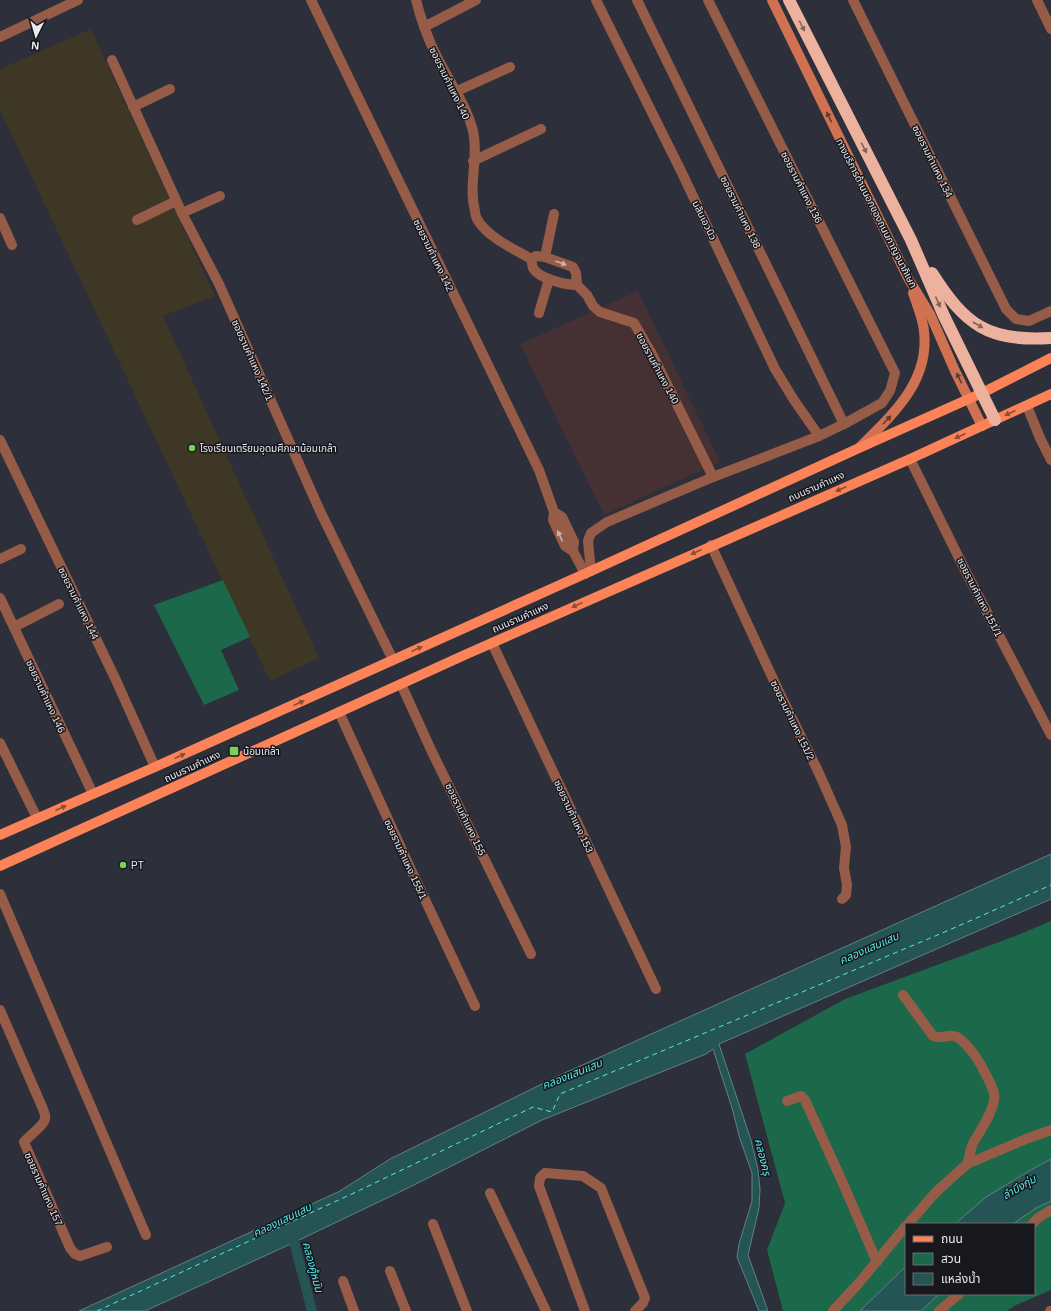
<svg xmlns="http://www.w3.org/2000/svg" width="1051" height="1311" viewBox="0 0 1051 1311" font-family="Arial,'Noto Sans Thai',sans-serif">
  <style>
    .commercial { fill: #453134 }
    .education { fill: #3e3725 }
    .green { fill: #1c684a; fill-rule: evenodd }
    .water { fill: #255454; stroke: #608183 }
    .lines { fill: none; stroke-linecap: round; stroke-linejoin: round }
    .canal { stroke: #255454; stroke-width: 10 }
    .ferry { stroke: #52eaeb; stroke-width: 1; stroke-dasharray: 5 4; stroke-linecap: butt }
    .minor { stroke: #975c47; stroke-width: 10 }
    .secondary { stroke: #d07251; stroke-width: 10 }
    .primary { stroke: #fc8357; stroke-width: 10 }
    .motorway { stroke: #edb29e; stroke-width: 12 }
    .oneway { fill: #82645d }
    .oneway2 { fill: #613b31 }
    .oneway3 { fill: #c9b2ae }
    .oneway4 { fill: #8a4d3a }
    .poi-dot { fill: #7ad157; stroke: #17171c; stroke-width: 1.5 }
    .labels { text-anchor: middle; stroke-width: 3; stroke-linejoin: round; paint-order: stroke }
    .street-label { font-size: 10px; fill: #eaebf2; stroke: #17171c }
    .poi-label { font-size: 10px; fill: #eaebf2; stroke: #17171c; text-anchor: start }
    .water-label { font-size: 11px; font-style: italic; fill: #52eaeb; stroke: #17171c }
  </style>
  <rect width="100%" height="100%" fill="#2d2f3a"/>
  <path class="commercial" d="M 638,291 L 720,462 L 604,515 L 520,344 Z"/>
  <path class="education" d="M 91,29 L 215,296 L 163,316 L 319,658 L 270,681 L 0,110 L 0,69 Z"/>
  <g class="green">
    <path d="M 223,580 L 250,637 L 221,650 L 239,690 L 204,705 L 154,605 Z"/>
    <path d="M 1051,921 L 1051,1290 L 1016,1305 L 1007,1311 L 783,1311 L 767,1250 L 785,1203 L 745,1054 L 845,999 L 1018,935 ZM 906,1224 L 1034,1224 L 1034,1294 L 906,1294 Z"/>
  </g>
  <g class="water">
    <path d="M 1051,854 L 1051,899 L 719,1044 L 751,1140 L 758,1170 L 760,1189 L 759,1208 L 748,1255 L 768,1311 L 759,1311 L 737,1257 L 739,1244 L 752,1201 L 752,1173 L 740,1139 L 732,1108 L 713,1049 L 706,1054 L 542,1120 L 412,1186 L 295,1242 L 145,1311 L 79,1311 L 340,1191 L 390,1159 L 558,1076 Z"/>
    <path d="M 1051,1159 L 1051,1201 L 1036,1208 L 1013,1224 L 955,1224 L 986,1197 L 1029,1171 Z"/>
    <path d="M 906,1266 L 906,1294 L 939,1294 L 921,1311 L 860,1311 Z"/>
  </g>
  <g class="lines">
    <path class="canal" d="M 291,1230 L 312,1311"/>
    <path class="ferry" d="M 97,1311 L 356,1192 L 533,1107 L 552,1112 L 560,1094 L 947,931 L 1051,885"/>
    <g class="minor">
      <path d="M 311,0 L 539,470 L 554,512 L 553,520 L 565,546 L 573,551 L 574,542 L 562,517 L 554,512"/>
      <path d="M 416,0 C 421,20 428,39 437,57 C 449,81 467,106 473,131 C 479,157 468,185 475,211 C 475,213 476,217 477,219 C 487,237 514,249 531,259 C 532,261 532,266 533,268 C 539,279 566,285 577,285"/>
      <path d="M 596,0 L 681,171 L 775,369 L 794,400 L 819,436"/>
      <path d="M 637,0 L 844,424"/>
      <path d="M 853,0 L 1006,309 L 1016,319 L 1029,321 L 1051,311"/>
      <path d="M 1037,0 L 1051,29"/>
      <path d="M 424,27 L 476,0"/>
      <path d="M 0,37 L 78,0"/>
      <path d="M 112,60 L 182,213 L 219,284 L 320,511 L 393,660"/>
      <path d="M 455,92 L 510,67"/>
      <path d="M 133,107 L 170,89"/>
      <path d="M 473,161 L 541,129"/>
      <path d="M 182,213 L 220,196"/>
      <path d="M 0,218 L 12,245"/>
      <path d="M 137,220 L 176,201"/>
      <path d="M 545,257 L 554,214"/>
      <path d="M 531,259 L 536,256 L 545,257 L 573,267 L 576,273 L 577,285 L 587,295 L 593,306 L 600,312 L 634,323 L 653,356 L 713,477"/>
      <path d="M 539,313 L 549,279"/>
      <path d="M 1027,406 L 1040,438 L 1051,460"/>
      <path d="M 0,440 L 115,678 L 155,767"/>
      <path d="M 910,459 L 966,572 L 1051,735"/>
      <path d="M 711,545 L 781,696 L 818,771 L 842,825 L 846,847 L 844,868 L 847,885 L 846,895 L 842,899"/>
      <path d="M 573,551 L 585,574"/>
      <path d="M 0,559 L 21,549"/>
      <path d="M 591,571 L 588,541 L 591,533 L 607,522 L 713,477 L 819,436 L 844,424 L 882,403 L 890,391 L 895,373 L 708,0"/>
      <path d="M 0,598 L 93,794"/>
      <path d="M 14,627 L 59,604"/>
      <path d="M 492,643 L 656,989"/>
      <path d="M 401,684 L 432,752 L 531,954"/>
      <path d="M 339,712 L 413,874 L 475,1006"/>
      <path d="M 0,743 L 37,818"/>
      <path d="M 0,894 L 146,1235"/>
      <path d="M 903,995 L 933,1036 C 940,1040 949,1033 957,1037 C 967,1043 975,1055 981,1065 C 985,1073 991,1083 994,1093 C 997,1107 980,1131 973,1143 C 970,1150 970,1157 967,1164"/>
      <path d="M 0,1010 L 43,1109 C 44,1112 46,1116 45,1119 C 44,1125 29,1136 24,1142 L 70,1248 L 75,1254 L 80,1256 L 107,1247"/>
      <path d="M 787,1101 L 801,1096 L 805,1100 L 841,1179 L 877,1262"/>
      <path d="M 490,1193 L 546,1311"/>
      <path d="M 433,1224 L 467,1311"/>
      <path d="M 908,1224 L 936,1192 L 967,1164 L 1026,1139 L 1051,1130"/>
      <path d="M 1032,1224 L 1038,1218 L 1051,1210"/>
      <path d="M 390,1271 L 406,1311"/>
      <path d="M 343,1281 L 354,1311"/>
      <path d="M 585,1311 L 539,1186 L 540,1178 L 545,1173 L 583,1176 L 601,1188 L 645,1298 L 643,1303 L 635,1311"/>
      <path d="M 833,1311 L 858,1284 L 906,1226"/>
      <path d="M 939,1311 L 959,1294"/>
      <path d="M 1050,1311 L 1051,1311"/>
    </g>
    <g class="secondary">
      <path d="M 772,0 L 908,278 L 930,314 L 955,371 L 982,426"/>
      <path d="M 860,447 C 892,415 930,382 924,331 C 923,319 917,305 913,293"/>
    </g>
    <g class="primary">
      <path d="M 0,835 L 93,794 L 155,767 L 591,571 L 859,448 L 982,393 L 1051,358"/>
      <path d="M 0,866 L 469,653 L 910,459 L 1051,394"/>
    </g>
    <g class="motorway">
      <path d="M 789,0 L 911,240 L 944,316 L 995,420"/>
      <path d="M 932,273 C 965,325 988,342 1051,338"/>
    </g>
  </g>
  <defs><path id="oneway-solid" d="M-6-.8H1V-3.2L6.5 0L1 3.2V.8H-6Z"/></defs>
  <g class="oneway">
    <use href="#oneway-solid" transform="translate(802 26) rotate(63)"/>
    <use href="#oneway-solid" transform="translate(864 148) rotate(63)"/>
    <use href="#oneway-solid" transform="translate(938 302) rotate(66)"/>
    <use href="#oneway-solid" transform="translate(978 325) rotate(30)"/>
  </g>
  <g class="oneway2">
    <use href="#oneway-solid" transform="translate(829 117) rotate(-116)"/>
    <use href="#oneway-solid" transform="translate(959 378) rotate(-116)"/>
    <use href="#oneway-solid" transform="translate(887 420) rotate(-46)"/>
  </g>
  <g class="oneway3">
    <use href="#oneway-solid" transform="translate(561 263) rotate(20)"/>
    <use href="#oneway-solid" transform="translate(560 536) rotate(-115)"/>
  </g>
  <g class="oneway4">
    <use href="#oneway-solid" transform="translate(1010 413) rotate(156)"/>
    <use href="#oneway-solid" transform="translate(960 436) rotate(156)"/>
    <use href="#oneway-solid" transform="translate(841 489) rotate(156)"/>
    <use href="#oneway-solid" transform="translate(696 552) rotate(156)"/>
    <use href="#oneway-solid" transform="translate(577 605) rotate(156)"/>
    <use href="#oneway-solid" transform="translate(417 649) rotate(-24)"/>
    <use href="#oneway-solid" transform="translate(299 703) rotate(-24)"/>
    <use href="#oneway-solid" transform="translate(180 756) rotate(-24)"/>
    <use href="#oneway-solid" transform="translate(61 808) rotate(-24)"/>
  </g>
  <g class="poi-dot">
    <circle cx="192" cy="448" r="4"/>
    <rect x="229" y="746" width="10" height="10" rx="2"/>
    <circle cx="123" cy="865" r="4"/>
  </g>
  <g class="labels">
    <g class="street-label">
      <text transform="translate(450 83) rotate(64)" y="4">ซอยรามคำแหง 140</text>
      <text transform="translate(933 161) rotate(64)" y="4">ซอยรามคำแหง 134</text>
      <text transform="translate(802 187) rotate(63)" y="4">ซอยรามคำแหง 136</text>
      <text transform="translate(741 212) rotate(64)" y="4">ซอยรามคำแหง 138</text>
      <text transform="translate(877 213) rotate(63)" y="4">ทางบริการด้านนอกของถนนกาญจนาภิเษก</text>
      <text transform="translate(705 220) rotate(64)" y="4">นลินเอวนิว</text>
      <text transform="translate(434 255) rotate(64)" y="4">ซอยรามคำแหง 142</text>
      <text transform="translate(253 360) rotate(66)" y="4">ซอยรามคำแหง 142/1</text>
      <text transform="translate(658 368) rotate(62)" y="4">ซอยรามคำแหง 140</text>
      <text transform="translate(816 486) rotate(-24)" y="4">ถนนรามคำแหง</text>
      <text transform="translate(980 597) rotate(63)" y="4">ซอยรามคำแหง 151/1</text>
      <text transform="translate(79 603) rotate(64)" y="4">ซอยรามคำแหง 144</text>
      <text transform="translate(520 617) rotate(-24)" y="4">ถนนรามคำแหง</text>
      <text transform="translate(46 696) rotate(65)" y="4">ซอยรามคำแหง 146</text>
      <text transform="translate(793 720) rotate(64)" y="4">ซอยรามคำแหง 151/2</text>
      <text transform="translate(192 766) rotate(-25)" y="4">ถนนรามคำแหง</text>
      <text transform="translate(574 816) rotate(65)" y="4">ซอยรามคำแหง 153</text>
      <text transform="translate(466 819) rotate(64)" y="4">ซอยรามคำแหง 155</text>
      <text transform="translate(406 859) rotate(65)" y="4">ซอยรามคำแหง 155/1</text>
      <text transform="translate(44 1189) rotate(66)" y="4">ซอยรามคำแหง 157</text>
    </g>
    <g class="poi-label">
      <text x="200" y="452">โรงเรียนเตรียมอุดมศึกษาน้อมเกล้า</text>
      <text x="243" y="755">น้อมเกล้า</text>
      <text x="131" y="869">PT</text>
    </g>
    <g class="water-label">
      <text transform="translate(869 948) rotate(-24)" y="4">คลองแสนแสบ</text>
      <text transform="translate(572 1074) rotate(-22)" y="4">คลองแสนแสบ</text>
      <text transform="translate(763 1157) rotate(76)" y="4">คลองครุ</text>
      <text transform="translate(1019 1187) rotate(-30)" y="4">ลำบึงกุ่ม</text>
      <text transform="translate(282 1220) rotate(-26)" y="4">คลองแสนแสบ</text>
      <text transform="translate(313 1267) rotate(75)" y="4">คลองคู้หมัน</text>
    </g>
  </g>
  <rect x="905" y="1223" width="130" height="72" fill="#17171c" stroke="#6b6c72"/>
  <rect x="913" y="1236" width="20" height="6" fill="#fc8357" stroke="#6b6c72"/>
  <text x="941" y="1243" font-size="12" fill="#eaebf2">ถนน</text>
  <rect x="913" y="1253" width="20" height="12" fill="#1c684a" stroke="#6b6c72"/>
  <text x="941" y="1263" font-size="12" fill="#eaebf2">สวน</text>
  <rect x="913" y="1273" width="20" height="12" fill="#255454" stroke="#6b6c72"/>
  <text x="941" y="1283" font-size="12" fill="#eaebf2">แหล่งน้ำ</text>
  <g transform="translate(36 36) rotate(185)" stroke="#17171c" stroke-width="3" paint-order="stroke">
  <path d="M0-3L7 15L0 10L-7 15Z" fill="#eaebf2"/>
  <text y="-6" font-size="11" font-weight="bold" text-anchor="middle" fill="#eaebf2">N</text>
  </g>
</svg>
